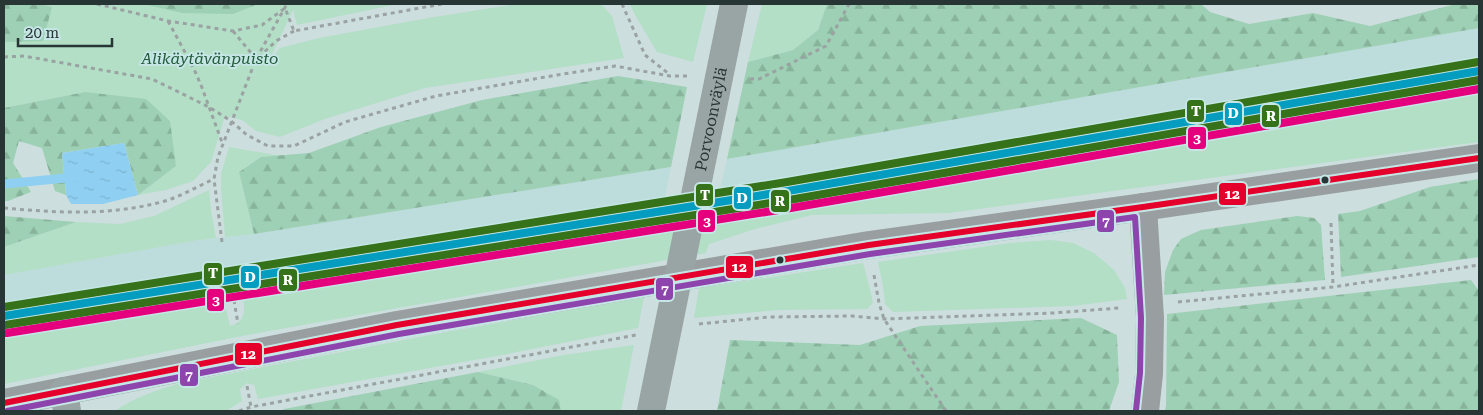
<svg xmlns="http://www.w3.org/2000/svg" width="1483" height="415" viewBox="0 0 1483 415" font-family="'Roboto Serif',serif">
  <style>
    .built { fill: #bddcdc }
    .green { fill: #b2dfc6 }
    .forest { fill: url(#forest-firs) }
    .water { fill: url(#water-ripples) }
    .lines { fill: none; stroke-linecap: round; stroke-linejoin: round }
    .stream { stroke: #8fd0f2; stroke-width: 9 }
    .path { stroke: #9aa2a2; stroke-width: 3; stroke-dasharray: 4 4; stroke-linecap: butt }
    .tertiary { stroke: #999fa0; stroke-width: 28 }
    .secondary { stroke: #969e9f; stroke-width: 28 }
    .trunk { stroke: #99a4a4; stroke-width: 28 }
    .trunk-bridge { stroke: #99a4a4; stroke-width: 28 }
    .bus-1-casing { stroke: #c5e6e5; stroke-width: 10 }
    .bus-2-casing { stroke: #c5e6e5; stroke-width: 10 }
    .bus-1 { stroke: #e4002b; stroke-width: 6 }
    .bus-2 { stroke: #8e44ad; stroke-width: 6 }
    .rail-1-casing { stroke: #c5e6e5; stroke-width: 11 }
    .rail-2-casing { stroke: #c5e6e5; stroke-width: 11 }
    .rail-3-casing { stroke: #c5e6e5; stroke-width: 11 }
    .rail-4-casing { stroke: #c5e6e5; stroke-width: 11 }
    .rail-1 { stroke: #049dbf; stroke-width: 8 }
    .rail-2 { stroke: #357219; stroke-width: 8 }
    .rail-3 { stroke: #357219; stroke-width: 8 }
    .rail-4 { stroke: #e5007d; stroke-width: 8 }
    .bus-dot { fill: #283535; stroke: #c5e6e5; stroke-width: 2 }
    .labels { text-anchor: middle; stroke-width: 4; stroke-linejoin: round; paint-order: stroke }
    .park-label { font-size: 16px; font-style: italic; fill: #235c3a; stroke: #c5e6e5 }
    .street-label { font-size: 16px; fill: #283535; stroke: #c5e6e5 }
    .line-badge { stroke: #c5e6e5; stroke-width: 2 }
    .badge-label { font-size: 14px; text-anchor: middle; font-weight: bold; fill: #fff }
  </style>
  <defs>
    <pattern id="forest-firs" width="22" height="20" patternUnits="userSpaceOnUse" patternTransform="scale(1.25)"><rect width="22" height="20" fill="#9dd0b4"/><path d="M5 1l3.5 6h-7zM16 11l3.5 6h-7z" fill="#87b39b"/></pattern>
    <pattern id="water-ripples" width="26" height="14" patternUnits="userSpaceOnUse" patternTransform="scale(1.25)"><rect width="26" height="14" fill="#8fd0f2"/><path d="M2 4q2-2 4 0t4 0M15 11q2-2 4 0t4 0" fill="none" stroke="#7bb3d0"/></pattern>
  </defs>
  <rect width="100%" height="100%" fill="#cddede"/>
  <g class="built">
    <path d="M 1479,28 L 1479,81 L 715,211 L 727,159 Z"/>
    <path d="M 671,167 L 660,220 L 4,331 L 4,275 L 193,241 L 254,234 Z"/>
  </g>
  <g class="green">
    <path d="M 4,4 L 398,4 L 297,25 L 293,10 L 269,61 L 280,48 L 319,38 L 428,18 L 517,4 L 601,4 L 612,16 L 624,58 L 425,88 L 325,119 L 280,137 L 256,131 L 242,120 L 225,116 L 211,162 L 193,181 L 166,190 L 138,195 L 176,166 L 85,92 L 4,108 Z"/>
    <path d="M 630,4 L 707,4 L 693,62 L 657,52 L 635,15 Z"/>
    <path d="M 762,4 L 827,4 L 818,30 L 793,50 L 748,62 Z"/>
    <path d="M 1479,81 L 1479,142 L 949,213 L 812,215 L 755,229 L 709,244 L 706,253 L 242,336 L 4,384 L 4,331 L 222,294 L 230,326 C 249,321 244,306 242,291 Z"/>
    <path d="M 229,147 L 281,156 L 261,157 L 239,172 L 254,234 L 225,237 L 221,188 L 221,174 Z"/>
    <path d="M 209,190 L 211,210 L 216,238 L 193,241 L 4,275 L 4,247 L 76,222 L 120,224 L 154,216 Z"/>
    <path d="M 1051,240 L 1073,243 L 1094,253 L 1114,270 L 1125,288 L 1127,299 L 1073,306 L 893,312 L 885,304 L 883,286 L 878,262 L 1010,243 Z"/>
    <path d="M 863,263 L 869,286 L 873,303 L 867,309 L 778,310 L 694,318 L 699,288 Z"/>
    <path d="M 644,297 L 638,328 L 502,355 L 258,399 L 254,385 L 247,383 L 240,389 L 242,401 L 226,411 L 115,411 C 135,397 157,390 180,383 L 435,334 Z"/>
    <path d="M 634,345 L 621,411 L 561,411 L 558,400 L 533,385 L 478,372 L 564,355 Z"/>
  </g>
  <g class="forest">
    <path d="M 4,4 L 41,4 L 52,7 L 43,41 L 4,42 Z"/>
    <path d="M 143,4 L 258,4 L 233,14 L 182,13 Z"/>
    <path d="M 827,4 L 1201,4 L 1210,12 L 1249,24 L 1313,13 L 1370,26 L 1456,4 L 1479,4 L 1479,28 L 727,159 L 748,62 L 793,50 L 818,30 Z"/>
    <path d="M 618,76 L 687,87 L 671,167 L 254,234 L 239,172 L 261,157 L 309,153 L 381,127 L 482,100 Z"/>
    <path d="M 85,92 L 146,99 L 170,121 L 176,166 L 138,195 L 124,143 L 62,153 L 66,195 L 55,191 L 42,148 L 19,141 L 13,163 L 31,192 L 8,201 L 4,201 L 4,108 Z"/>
    <path d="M 1479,179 L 1479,257 L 1341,277 L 1338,214 L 1360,211 L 1430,187 Z"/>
    <path d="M 4,216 L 76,222 L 4,247 Z"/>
    <path d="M 1297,216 L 1314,218 L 1321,225 L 1325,280 L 1164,295 L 1165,272 L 1173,250 L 1181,239 L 1201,230 Z"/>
    <path d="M 1471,280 L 1479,291 L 1479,411 L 1165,411 L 1166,406 L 1167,314 Z"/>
    <path d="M 1081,318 L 1117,335 L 1119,382 L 1109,411 L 717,411 L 730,340 L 860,345 L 920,326 Z"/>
    <path d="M 478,372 L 533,385 L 559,400 L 561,411 L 281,411 L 284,409 Z"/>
  </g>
  <path class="water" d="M 124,143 L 138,195 L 103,204 L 71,204 L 66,195 L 62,153 Z"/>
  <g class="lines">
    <path class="stream" d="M 4,184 L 76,177"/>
    <g class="path">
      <path d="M 97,4 L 168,21 L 233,31 L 262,25 L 285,8 L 294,31 L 442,4"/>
      <path d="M 622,4 L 645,55 L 669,74"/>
      <path d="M 168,21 L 193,67 L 201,85 L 223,145"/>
      <path d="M 233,31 L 256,59"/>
      <path d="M 4,57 L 24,56 L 152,79 L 209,107 L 231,121 L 247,135 L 268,146 L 294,146 L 345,122 L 436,96 L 557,75 L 615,66 L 670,76 L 689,76"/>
      <path d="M 259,57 L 276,41 L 294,31"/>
      <path d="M 750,79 L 759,79 L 826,46 L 849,4"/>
      <path d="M 4,208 C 58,213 112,216 165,201 C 182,196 198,186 214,179"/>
      <path d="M 1331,223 L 1333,287"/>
      <path d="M 222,242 L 214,179 L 218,157 L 256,59 L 287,4"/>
      <path d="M 874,275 L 879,303 L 884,319 L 946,411"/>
      <path d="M 234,300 L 238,324"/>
      <path d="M 1178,302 L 1333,287 L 1479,265"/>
      <path d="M 699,324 L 769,317 L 852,316 L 884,319 L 1053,313 L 1119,308"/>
      <path d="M 247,386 L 251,407"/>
      <path d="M 239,411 L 251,407 L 636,335"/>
    </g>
    <g class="tertiary">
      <path d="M 1143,207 L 1150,318 L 1149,374 L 1145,411"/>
      <path d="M 64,391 L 397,325 L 869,245 L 1143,207 L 1479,158"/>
    </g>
    <path class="secondary" d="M 4,403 L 64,391"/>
    <path class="trunk" d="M 64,391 L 67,411"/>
    <path class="trunk-bridge" id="s1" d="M 651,411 L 734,4"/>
    <defs>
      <path id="bus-1" d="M 4,403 L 397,325 L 869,245 L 1143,207 L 1479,158"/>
      <path id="bus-2" d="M 7,411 L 399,334 L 870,254 L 1135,217 L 1141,318 L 1140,373 L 1136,410"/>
    </defs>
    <use href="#bus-1" class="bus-1-casing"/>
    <use href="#bus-2" class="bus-2-casing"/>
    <use href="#bus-1" class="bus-1"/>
    <use href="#bus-2" class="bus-2"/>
    <defs>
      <path id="rail-1" d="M 4,316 L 788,191 L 1479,71"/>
      <path id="rail-2" d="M 5,325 L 789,200 L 1479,80"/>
      <path id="rail-3" d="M 4,307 L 787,182 L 1478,62"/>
      <path id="rail-4" d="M 7,333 L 791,208 L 1479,89"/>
    </defs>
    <use href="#rail-1" class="rail-1-casing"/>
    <use href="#rail-2" class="rail-2-casing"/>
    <use href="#rail-3" class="rail-3-casing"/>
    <use href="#rail-4" class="rail-4-casing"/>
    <use href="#rail-1" class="rail-1"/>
    <use href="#rail-2" class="rail-2"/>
    <use href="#rail-3" class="rail-3"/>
    <use href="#rail-4" class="rail-4"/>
  </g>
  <g class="bus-dot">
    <circle cx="1325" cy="180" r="4.5"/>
    <circle cx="780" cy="260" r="4.5"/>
  </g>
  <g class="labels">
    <g class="park-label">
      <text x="210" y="64">Alikäytävänpuisto</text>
    </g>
    <g class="street-label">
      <text dy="6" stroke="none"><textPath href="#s1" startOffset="298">Porvoonväylä</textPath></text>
    </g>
  </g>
  <g class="line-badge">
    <rect x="1186" y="99" width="19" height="24" rx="5" fill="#357219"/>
    <rect x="1224" y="102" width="19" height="24" rx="5" fill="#049dbf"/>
    <rect x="1261" y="104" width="19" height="24" rx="5" fill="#357219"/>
    <rect x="1187" y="126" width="20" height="24" rx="5" fill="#e5007d"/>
    <rect x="1218" y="182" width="29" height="24" rx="5" fill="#e4002b"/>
    <rect x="695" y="183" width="19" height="24" rx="5" fill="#357219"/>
    <rect x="733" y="186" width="19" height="24" rx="5" fill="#049dbf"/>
    <rect x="770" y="189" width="20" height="24" rx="5" fill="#357219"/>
    <rect x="1096" y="209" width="19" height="24" rx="5" fill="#8e44ad"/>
    <rect x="697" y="209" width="19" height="24" rx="5" fill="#e5007d"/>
    <rect x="725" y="255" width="29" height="24" rx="5" fill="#e4002b"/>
    <rect x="203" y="262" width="20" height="24" rx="5" fill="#357219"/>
    <rect x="240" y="265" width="20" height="24" rx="5" fill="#049dbf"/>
    <rect x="278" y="268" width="20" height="24" rx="5" fill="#357219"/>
    <rect x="655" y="277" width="19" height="24" rx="5" fill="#8e44ad"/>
    <rect x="206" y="288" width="19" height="24" rx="5" fill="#e5007d"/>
    <rect x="234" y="342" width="29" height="24" rx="5" fill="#e4002b"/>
    <rect x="179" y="363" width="20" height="24" rx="5" fill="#8e44ad"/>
  </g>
  <g class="badge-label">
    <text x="1196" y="116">T</text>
    <text x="1233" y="118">D</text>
    <text x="1271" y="121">R</text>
    <text x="1197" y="143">3</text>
    <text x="1232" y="199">12</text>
    <text x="705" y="200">T</text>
    <text x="742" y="203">D</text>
    <text x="780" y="206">R</text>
    <text x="1106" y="226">7</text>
    <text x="707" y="226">3</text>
    <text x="739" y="272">12</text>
    <text x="213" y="278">T</text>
    <text x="250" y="282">D</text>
    <text x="288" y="285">R</text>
    <text x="665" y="294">7</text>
    <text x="216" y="305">3</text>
    <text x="248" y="359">12</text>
    <text x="189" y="380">7</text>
  </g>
  <rect width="1483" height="415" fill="none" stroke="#283535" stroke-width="10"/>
  <path d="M18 38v8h94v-8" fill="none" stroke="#283535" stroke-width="2.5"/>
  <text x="25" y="38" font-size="15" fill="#283535" stroke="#c5e6e5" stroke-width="4" paint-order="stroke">20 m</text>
</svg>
